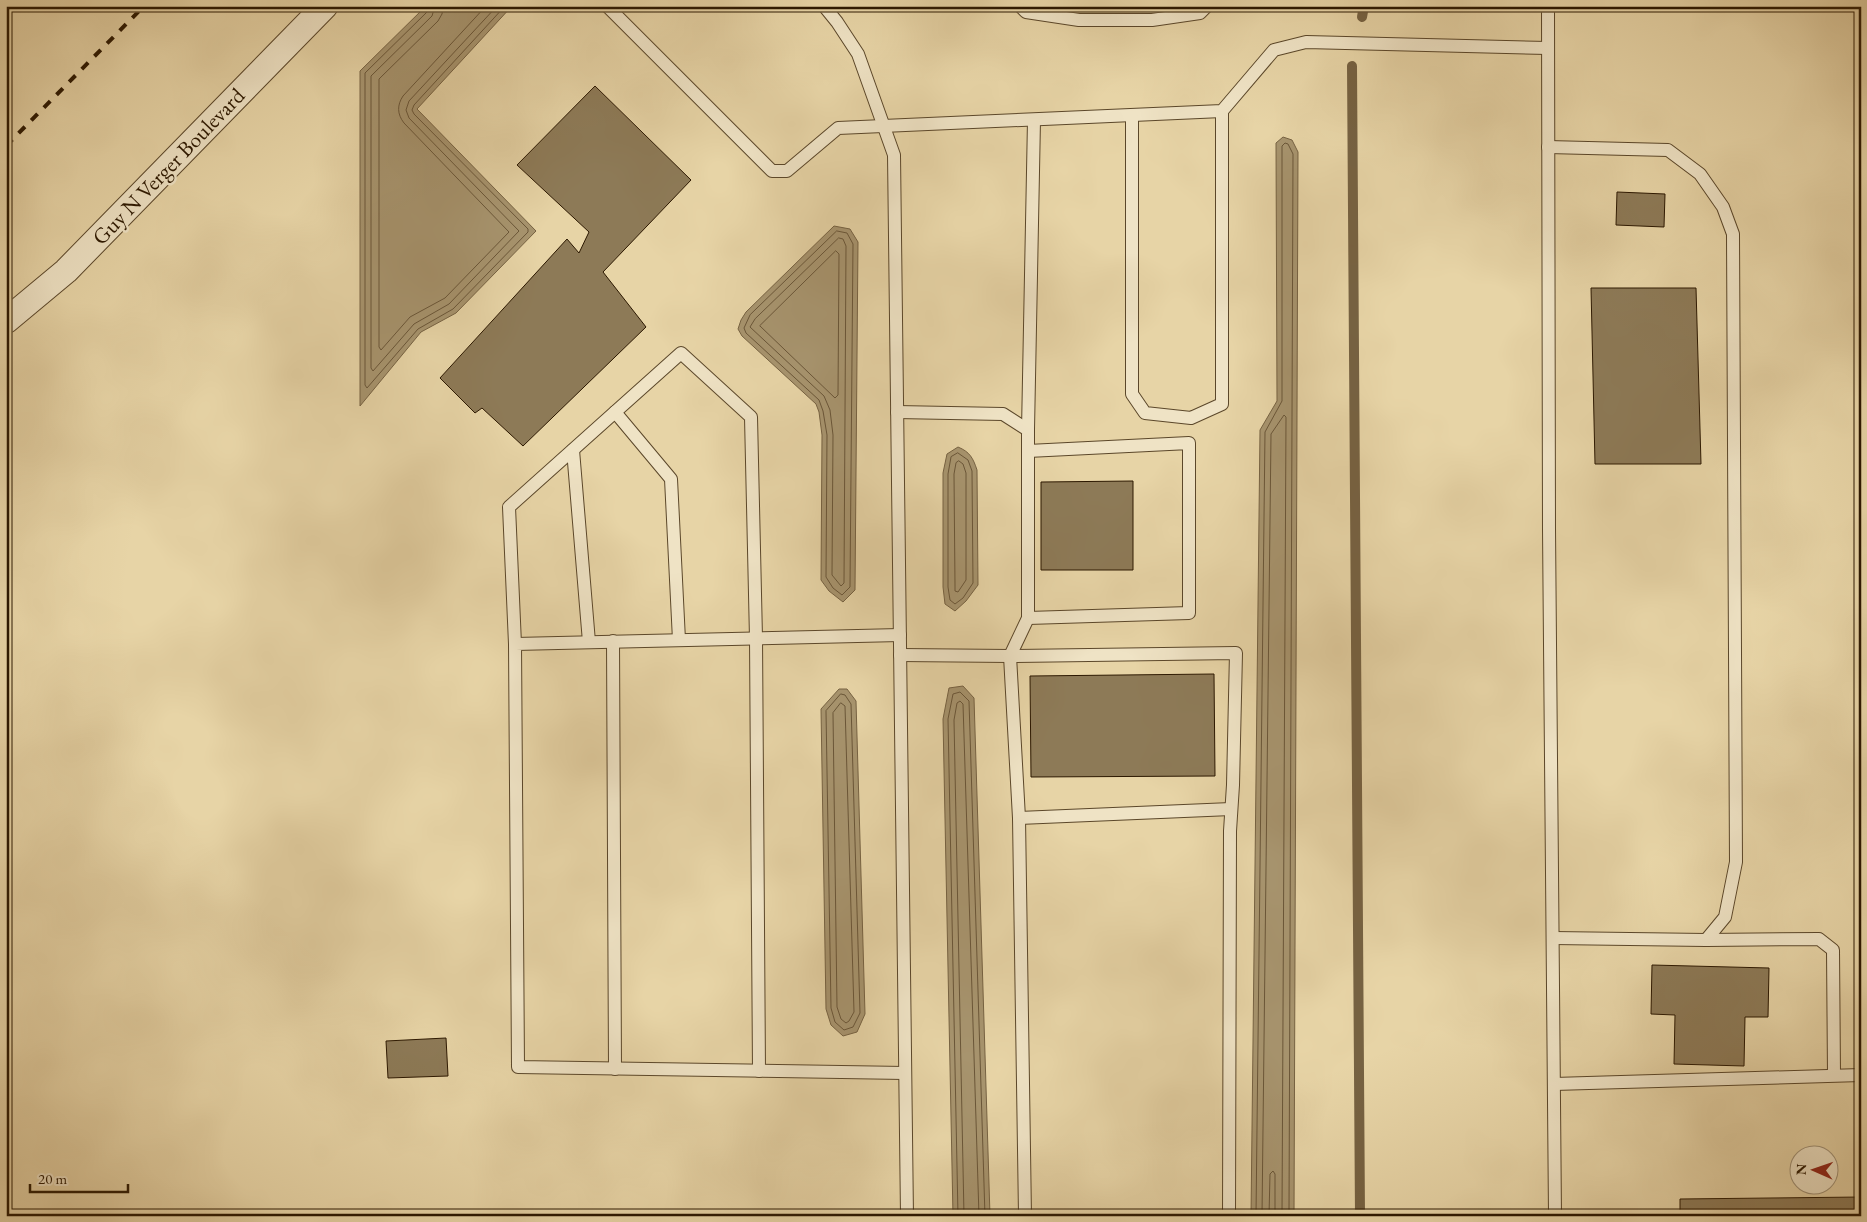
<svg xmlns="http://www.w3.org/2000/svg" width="1867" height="1222" viewBox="0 0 1867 1222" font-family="'EB Garamond',serif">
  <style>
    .water { fill: #a7946e; stroke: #766242 }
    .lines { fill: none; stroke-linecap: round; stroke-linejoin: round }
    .shore { stroke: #6a5638; stroke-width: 1 }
    .stream { stroke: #766242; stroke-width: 10 }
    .building { fill: #8d7a57; stroke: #2c1801 }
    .service-casing { stroke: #5b472a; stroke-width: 14 }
    .minor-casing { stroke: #5b472a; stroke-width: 27 }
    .service { stroke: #efe3c5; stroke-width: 12 }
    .minor { stroke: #efe3c5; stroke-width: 25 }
    .rail { stroke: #2c1801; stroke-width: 4; stroke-dasharray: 9 9; stroke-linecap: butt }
    .labels { text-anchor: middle; stroke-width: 5; stroke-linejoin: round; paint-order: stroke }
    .street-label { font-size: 22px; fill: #2c1801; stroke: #efe3c5 }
  </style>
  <rect width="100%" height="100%" fill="#e7d4a6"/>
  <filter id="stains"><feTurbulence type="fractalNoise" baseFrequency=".004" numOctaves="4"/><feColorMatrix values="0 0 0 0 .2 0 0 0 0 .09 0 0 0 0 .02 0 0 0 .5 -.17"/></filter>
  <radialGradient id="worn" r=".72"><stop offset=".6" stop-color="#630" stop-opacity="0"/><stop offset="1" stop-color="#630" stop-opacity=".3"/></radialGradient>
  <g class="water">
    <path d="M 426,6 L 512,6 L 417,109 L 536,231 L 456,313 L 421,332 L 360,406 L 360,71 Z"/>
    <path d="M 1283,137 L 1292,140 L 1298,152 L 1294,1216 L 1251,1216 L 1260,430 L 1277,401 L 1276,143 Z"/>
    <path d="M 834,226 L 850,229 L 858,242 L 855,590 L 843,602 L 829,591 L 821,580 L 822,435 L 819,412 L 816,404 L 742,336 L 738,329 L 741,320 L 746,312 Z"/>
    <path d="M 958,447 C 970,452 973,458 977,470 L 978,585 L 966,601 L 955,611 L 945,604 L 943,587 L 943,473 L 947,454 Z"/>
    <path d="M 963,686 L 974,698 L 990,1216 L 953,1216 L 943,719 L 949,688 Z"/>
    <path d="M 839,689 L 847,689 L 856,701 L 865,1014 L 857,1032 L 843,1036 L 831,1025 L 826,1009 L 821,709 Z"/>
  </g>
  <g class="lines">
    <g class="shore">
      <path d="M 429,6 L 427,12 L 365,73 L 365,385 L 367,388 L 418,329 L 453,309 L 528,232 L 528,229 L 414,114 L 412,110 L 414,105 L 505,6"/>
      <path d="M 435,6 L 432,16 L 371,76 L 371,368 L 373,371 L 414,324 L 449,304 L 519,231 L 409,118 L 406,110 L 409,101 L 497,6"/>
      <path d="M 443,6 L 442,14 L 438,21 L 379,79 L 379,347 L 381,350 L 410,317 L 445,298 L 509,232 L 404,123 C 397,114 397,105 403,96 L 486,6"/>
      <path d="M 837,231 L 847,233 L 853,244 L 850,587 L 842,595 L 833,588 L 826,577 L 827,435 L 823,411 L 819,400 L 746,333 L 744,328 L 750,315 Z"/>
      <path d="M 839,238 L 843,239 L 846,246 L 844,583 L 841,586 L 832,575 L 833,435 L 830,410 L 824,396 L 750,327 L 755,319 Z"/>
      <path d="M 836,251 L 839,254 L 838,395 L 835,398 L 760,326 Z"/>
      <path d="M 958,453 L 968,460 L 972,471 L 973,583 L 963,598 L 955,604 L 950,600 L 948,587 L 948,474 L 951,457 Z"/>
      <path d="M 959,461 L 963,464 L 966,473 L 966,580 L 958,592 L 955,591 L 955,586 L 954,474 L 956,463 Z"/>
      <path d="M 841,694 L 845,695 L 851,704 L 860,1013 L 853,1027 L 844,1030 L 835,1022 L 831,1008 L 826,711 Z"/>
      <path d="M 841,703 L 845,706 L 854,1012 L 849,1021 L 846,1023 L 841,1019 L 837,1007 L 833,713 Z"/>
      <path d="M 958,1216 L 948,719 L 953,694 L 960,692 L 969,701 L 985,1216"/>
      <path d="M 964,1216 L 954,720 L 957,703 L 960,701 L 963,704 L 979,1216"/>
      <path d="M 1256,1216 L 1265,432 L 1282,401 L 1282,146 L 1285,143 L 1288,144 L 1293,154 L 1289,1216"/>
      <path d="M 1262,1216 L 1271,434 L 1284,415 L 1286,417 L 1282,1216"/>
      <path d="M 1269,1216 L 1270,1174 L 1273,1171 L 1275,1174 L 1275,1216"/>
    </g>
    <g class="stream">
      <path d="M 1362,17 L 1364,6"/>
      <path d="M 1352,66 L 1360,1216"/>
    </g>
  </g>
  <g class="building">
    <path d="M 595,86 L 691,180 L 603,272 L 646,327 L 523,446 L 482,408 L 475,413 L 440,378 L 567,239 L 579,253 L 589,232 L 517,165 Z"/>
    <path d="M 1617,192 L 1665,194 L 1664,227 L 1616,225 Z"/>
    <path d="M 1591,288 L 1696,288 L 1701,464 L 1595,464 Z"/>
    <path d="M 1133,481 L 1133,570 L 1041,570 L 1041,482 Z"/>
    <path d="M 1214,674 L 1215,776 L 1031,777 L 1030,676 Z"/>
    <path d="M 1652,965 L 1769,968 L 1768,1017 L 1745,1017 L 1744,1066 L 1674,1064 L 1675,1015 L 1651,1014 Z"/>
    <path d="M 446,1038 L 448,1076 L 388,1078 L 386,1041 Z"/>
    <path d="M 1861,1197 L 1861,1216 L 1680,1216 L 1680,1199 Z"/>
  </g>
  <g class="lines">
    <defs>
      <g id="service">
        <path d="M 607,6 L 772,171 L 787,171 L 838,128 L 1222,111 L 1274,50 L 1306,42 L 1548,48"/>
        <path d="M 824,6 L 837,22 L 858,54 L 894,155 L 907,1216"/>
        <path d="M 1020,6 L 1026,12 L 1079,20 L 1152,20 L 1200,13 L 1207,6"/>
        <path d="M 1548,6 L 1549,529 L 1555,1216"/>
        <path d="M 1132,116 L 1132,394 L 1145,413 L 1191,418 L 1222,404 L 1222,111"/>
        <path d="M 1548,147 L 1668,150 L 1700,174 L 1723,207 L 1733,234 L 1736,862 L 1725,917 L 1706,940 L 1553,938"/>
        <path d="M 615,412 L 671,479 L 679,640"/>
        <path d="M 897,412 L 1003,414 L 1028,430 L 1028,618 L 1010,656 L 900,655"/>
        <path d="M 1028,430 L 1034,120"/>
        <path d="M 573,450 L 589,642"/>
        <path d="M 1028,451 L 1189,443 L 1189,613 L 1028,618"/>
        <path d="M 900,635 L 515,644 L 518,1067 L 905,1073"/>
        <path d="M 613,641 L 615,1069"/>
        <path d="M 515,644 L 509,507 L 681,353 L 751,417 L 756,638 L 759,1071"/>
        <path d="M 1019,818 L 1231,809"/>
        <path d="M 1706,940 L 1819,939 L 1833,950 L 1834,1075"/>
        <path d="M 1554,1084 L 1861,1075"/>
        <path d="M 1025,1216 L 1019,818 L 1010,656 L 1236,653 L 1233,785 L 1230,831 L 1229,1216"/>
      </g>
      <path id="minor" d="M 6,321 L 66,271 L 325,6"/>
    </defs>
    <use href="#service" class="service-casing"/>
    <use href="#minor" class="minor-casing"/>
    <use href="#service" class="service"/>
    <use href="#minor" class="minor"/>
    <path class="rail" d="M 6,146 L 144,6"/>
  </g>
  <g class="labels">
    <g class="street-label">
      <text transform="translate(168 166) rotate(-46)" y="8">Guy N Verger Boulevard</text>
    </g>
  </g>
  <rect width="1867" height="1222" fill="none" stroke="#e7d4a6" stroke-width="25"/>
  <rect x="8" y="8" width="1852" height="1207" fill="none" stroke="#2c1801" stroke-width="2.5"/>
  <rect x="12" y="12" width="1842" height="1197" fill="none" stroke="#2c1801"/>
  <g transform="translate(1814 1170) rotate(272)"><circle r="24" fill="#efe3c5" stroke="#a19277"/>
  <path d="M0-4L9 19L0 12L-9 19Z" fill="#8f2418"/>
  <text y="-8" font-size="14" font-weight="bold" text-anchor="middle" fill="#2c1801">N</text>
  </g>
  <path d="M30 1184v8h98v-8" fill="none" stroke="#2c1801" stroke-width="2.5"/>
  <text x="38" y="1184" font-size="15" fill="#2c1801" stroke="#efe3c5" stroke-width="4" paint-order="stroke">20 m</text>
  <rect width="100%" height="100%" filter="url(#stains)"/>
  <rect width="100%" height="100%" fill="url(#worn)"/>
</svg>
